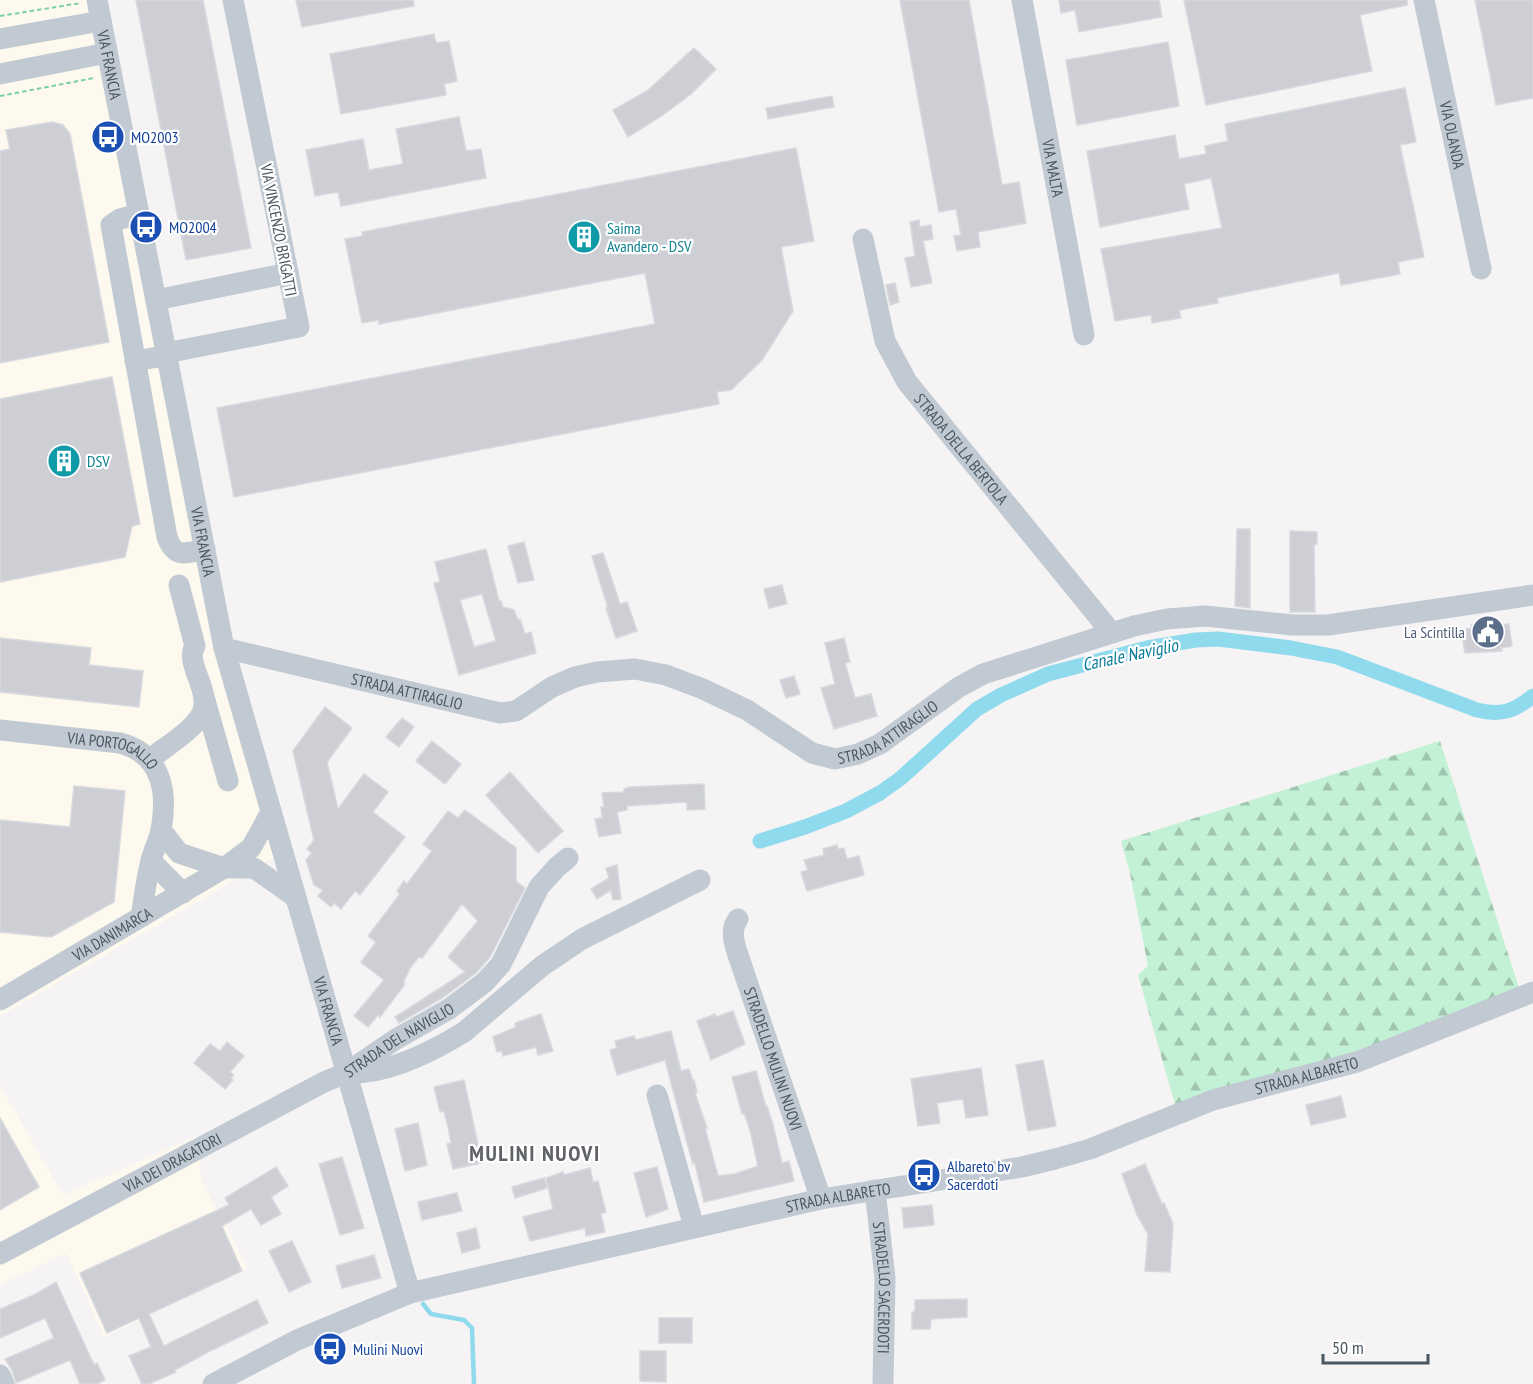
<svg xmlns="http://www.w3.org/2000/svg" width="1533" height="1384" viewBox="0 0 1533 1384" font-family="'PT Sans Narrow',sans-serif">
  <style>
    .commercial { fill: #fdf9ef }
    .forest { fill: url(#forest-firs) }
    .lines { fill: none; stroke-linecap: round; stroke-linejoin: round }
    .stream { stroke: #90daee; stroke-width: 4.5 }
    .canal { stroke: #90daee; stroke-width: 15 }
    .building { fill: #cdcfd5; stroke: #d7d9de; stroke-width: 1.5; fill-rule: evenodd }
    .path { stroke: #7ad0a6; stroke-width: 2; stroke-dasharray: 4.5 3; stroke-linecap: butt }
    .minor { stroke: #c1cad2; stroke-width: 21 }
    .labels { text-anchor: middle; stroke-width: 4.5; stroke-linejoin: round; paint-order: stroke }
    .street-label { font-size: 16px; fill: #4a5661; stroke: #fff }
    .transit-label { font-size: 16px; fill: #164399; stroke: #fff; text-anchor: start }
    .culture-label { font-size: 16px; fill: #0d838f; stroke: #fff; text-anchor: start }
    .service-label { font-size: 16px; fill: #4e5e75; stroke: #fff; text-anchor: end }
    .water-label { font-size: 18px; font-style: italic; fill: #0c7c9b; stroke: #fff }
    .district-label { font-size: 22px; font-weight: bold; letter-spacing: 1.5px; fill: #5f6368; stroke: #fff }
  </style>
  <defs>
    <pattern id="forest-firs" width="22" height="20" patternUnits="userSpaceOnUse" patternTransform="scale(1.5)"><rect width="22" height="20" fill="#c3f1d5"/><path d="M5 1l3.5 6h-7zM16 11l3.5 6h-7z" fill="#a0c6b0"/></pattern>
  </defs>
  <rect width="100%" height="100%" fill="#f5f3f3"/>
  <g class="commercial">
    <path d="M 0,0 L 89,0 L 275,857 L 0,1016 Z"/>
    <path d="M 0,1085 L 63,1195 L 197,1136 L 200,1145 L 201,1180 L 248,1268 L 104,1337 L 66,1253 L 0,1285 Z"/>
  </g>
  <path class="forest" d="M 1440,741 L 1519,988 L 1349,1057 L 1176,1108 L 1138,975 L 1148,966 L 1130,873 L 1121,841 Z"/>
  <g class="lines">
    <path class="stream" d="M 423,1304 L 431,1314 L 464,1320 L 472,1328 L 474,1384"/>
    <path class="canal" d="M 760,841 L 805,827 L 846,811 L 880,793 L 901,778 L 977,709 L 1001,695 L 1048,674 L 1147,648 L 1196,640 L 1218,639 L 1291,648 L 1337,657 L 1477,710 C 1502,716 1514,711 1533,696"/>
  </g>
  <g class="building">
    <path d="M 136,0 L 203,0 L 251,248 L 186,260 Z"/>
    <path d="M 296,0 L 413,0 L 414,6 L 302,27 Z"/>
    <path d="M 900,0 L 969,0 L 1002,185 L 1019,182 L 1026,223 L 978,232 L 980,247 L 957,251 L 954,236 L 961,235 L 956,209 L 939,212 Z"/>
    <path d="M 1059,0 L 1159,0 L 1162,17 L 1079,32 L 1075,10 L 1061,13 Z"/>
    <path d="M 1184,0 L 1407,0 L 1407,5 L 1360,15 L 1372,71 L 1206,105 Z"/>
    <path d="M 1475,0 L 1533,0 L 1533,98 L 1496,105 Z"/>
    <path d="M 434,34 L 436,43 L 449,41 L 457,81 L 444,84 L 446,95 L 341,114 L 330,54 Z"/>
    <path d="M 1168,42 L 1179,106 L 1077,125 L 1066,60 Z"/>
    <path d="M 694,48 L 716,69 L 691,94 L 663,115 L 628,137 L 613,110 L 647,91 Z"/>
    <path d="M 1405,88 L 1416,142 L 1400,145 L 1424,257 L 1398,262 L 1400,274 L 1341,285 L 1339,273 L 1217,298 L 1218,303 L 1179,310 L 1181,318 L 1152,323 L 1151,315 L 1115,321 L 1101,249 L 1222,228 L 1211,178 L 1184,184 L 1189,209 L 1100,227 L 1087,151 L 1175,135 L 1179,159 L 1206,154 L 1205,146 L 1228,141 L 1225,124 Z"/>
    <path d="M 832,96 L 834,107 L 768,119 L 766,108 Z"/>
    <path d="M 459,117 L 466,151 L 481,149 L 486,178 L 341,206 L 338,192 L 315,196 L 306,150 L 363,139 L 369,170 L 403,164 L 396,129 Z"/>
    <path d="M 52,122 L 63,125 L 70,134 L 109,342 L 0,363 L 0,151 L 10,149 L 6,130 Z"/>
    <path d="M 796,148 L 814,241 L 781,247 L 793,311 L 762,360 L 731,390 L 717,392 L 719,404 L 234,497 L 217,408 L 655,324 L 645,273 L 379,324 L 379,320 L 362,323 L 345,239 L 363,236 L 362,232 Z"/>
    <path d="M 919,220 L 920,227 L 931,225 L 933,239 L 923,241 L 932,283 L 911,287 L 905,258 L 915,256 L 910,222 Z"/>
    <path d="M 895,283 L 899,302 L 890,305 L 886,285 Z"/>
    <path d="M 112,377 L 140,524 L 132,526 L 125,557 L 0,582 L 0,399 Z"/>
    <path d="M 1237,529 L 1250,529 L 1250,608 L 1235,606 Z"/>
    <path d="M 1290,531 L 1317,532 L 1317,544 L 1314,544 L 1315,612 L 1290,612 Z"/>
    <path d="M 524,542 L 534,580 L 518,583 L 508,546 Z"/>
    <path d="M 486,549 L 499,601 L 501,601 L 503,607 L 514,610 L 518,620 L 520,619 L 525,634 L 531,632 L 536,653 L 459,675 L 434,583 L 440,582 L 435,562 ZM 482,594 L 496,641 L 474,647 L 460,600 Z"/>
    <path d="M 603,553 L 620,604 L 627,602 L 637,631 L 616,638 L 606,608 L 608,608 L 592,556 Z"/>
    <path d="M 782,585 L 787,604 L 769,608 L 764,589 Z"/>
    <path d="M 1498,621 L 1498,625 L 1509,624 L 1512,646 L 1501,648 L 1502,651 L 1465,653 L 1461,630 L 1472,628 L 1471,625 Z"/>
    <path d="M 0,638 L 91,648 L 89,665 L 143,671 L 139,707 L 0,692 Z"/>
    <path d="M 844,638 L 850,662 L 845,663 L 855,698 L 871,694 L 877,716 L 834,729 L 821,688 L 835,684 L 825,643 Z"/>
    <path d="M 794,676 L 800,694 L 786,698 L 780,680 Z"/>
    <path d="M 325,707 L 352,728 L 327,762 L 338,809 L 364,774 L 388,792 L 373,812 L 405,837 L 360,895 L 355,891 L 341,909 L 334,903 L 331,907 L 318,896 L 323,890 L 314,885 L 306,860 L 312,853 L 307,849 L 314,840 L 293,751 Z"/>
    <path d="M 402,718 L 414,727 L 399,747 L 386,737 Z"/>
    <path d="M 432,741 L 461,764 L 445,784 L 416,761 Z"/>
    <path d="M 510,772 L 563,831 L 538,853 L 486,795 Z"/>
    <path d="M 704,784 L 705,809 L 687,810 L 687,802 L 627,806 L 627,810 L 617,812 L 621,833 L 599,837 L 595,819 L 602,818 L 601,807 L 604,807 L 602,793 L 624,792 L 624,789 L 630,787 Z"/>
    <path d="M 74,786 L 125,791 L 114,902 L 51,937 L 0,932 L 0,820 L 70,827 Z"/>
    <path d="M 465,810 L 516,848 L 516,881 L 525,888 L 490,957 L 476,973 L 442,998 L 399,1023 L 395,1017 L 465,972 L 448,957 L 478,921 L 462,904 L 422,958 L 419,957 L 410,968 L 403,983 L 405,984 L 380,1017 L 378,1015 L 368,1027 L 354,1016 L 384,980 L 361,962 L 376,942 L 368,936 L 400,894 L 397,891 L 404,881 L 407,884 L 432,851 L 423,844 L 448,811 L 458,818 Z"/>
    <path d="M 837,845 L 838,849 L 844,848 L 847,859 L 859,856 L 864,875 L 807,891 L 801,872 L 808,870 L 804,860 L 824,855 L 823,849 Z"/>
    <path d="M 617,865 L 621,899 L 613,900 L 611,890 L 597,899 L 591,889 L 609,878 L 606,868 Z"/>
    <path d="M 733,1011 L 745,1044 L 711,1060 L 697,1021 L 715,1014 L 716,1017 Z"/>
    <path d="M 541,1014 L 553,1051 L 538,1055 L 536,1047 L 503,1056 L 502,1051 L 497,1052 L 493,1037 L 516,1027 L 515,1023 Z"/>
    <path d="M 671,1031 L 681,1071 L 689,1069 L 693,1081 L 694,1080 L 697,1092 L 695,1093 L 707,1128 L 705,1128 L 718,1176 L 735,1174 L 758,1166 L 750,1130 L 744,1113 L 742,1114 L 732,1077 L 756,1071 L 766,1107 L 767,1106 L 773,1125 L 782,1163 L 789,1161 L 794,1181 L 704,1202 L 695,1163 L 693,1164 L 687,1143 L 665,1060 L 617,1075 L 610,1050 L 617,1048 L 615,1041 L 634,1036 L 636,1040 Z"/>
    <path d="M 227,1042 L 244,1056 L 230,1072 L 234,1075 L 231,1078 L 233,1080 L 225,1089 L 194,1063 L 210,1044 L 220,1051 Z"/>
    <path d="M 1043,1060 L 1056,1126 L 1028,1131 L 1016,1065 Z"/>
    <path d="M 981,1068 L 988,1115 L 966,1118 L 963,1099 L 937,1103 L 940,1123 L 918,1126 L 911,1079 Z"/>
    <path d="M 464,1080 L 482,1163 L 453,1169 L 447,1144 L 451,1143 L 448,1127 L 444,1111 L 440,1112 L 434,1087 Z"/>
    <path d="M 1341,1096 L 1346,1117 L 1311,1125 L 1306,1105 Z"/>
    <path d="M 0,1118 L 39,1187 L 0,1210 Z"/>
    <path d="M 418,1123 L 427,1165 L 405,1171 L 395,1129 Z"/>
    <path d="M 342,1157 L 364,1228 L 340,1235 L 319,1164 Z"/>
    <path d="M 1145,1164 L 1162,1204 L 1164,1203 L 1173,1224 L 1170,1272 L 1145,1271 L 1148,1234 L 1137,1215 L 1122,1174 Z"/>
    <path d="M 276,1167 L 288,1186 L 271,1197 L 281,1214 L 261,1225 L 251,1209 L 222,1226 L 242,1271 L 149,1314 L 164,1346 L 257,1300 L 268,1323 L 208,1352 L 175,1370 L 176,1372 L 149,1384 L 142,1384 L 129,1356 L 151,1347 L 139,1318 L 107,1333 L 80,1273 L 229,1205 L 225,1198 Z"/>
    <path d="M 657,1167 L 668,1209 L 646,1217 L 634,1173 Z"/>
    <path d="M 590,1168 L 593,1182 L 598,1181 L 606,1212 L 601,1214 L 605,1232 L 586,1236 L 585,1228 L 530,1241 L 523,1217 L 553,1209 L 546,1178 L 563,1172 L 564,1175 Z"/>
    <path d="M 544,1178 L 547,1188 L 515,1198 L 512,1187 Z"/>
    <path d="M 457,1193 L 462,1211 L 422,1220 L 418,1202 Z"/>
    <path d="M 932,1205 L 934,1225 L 904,1228 L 902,1208 Z"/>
    <path d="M 476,1228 L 480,1248 L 462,1253 L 457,1233 Z"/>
    <path d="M 292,1241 L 311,1282 L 289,1292 L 269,1251 Z"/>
    <path d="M 374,1255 L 381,1278 L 342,1288 L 336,1266 Z"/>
    <path d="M 56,1282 L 94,1365 L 97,1363 L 105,1380 L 97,1384 L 80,1384 L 70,1360 L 16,1383 L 12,1370 L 5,1359 L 54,1338 L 45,1318 L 0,1338 L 0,1309 L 34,1295 Z"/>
    <path d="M 967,1299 L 967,1317 L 931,1319 L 930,1329 L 912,1329 L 912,1312 L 915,1312 L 915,1300 Z"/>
    <rect x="659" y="1318" width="33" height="25"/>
    <path d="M 640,1351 L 666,1351 L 666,1382 L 640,1381 Z"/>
  </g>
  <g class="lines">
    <g class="path">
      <path d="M 0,16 L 81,3"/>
      <path d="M 0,96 L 94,78"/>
    </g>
    <g class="minor">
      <path id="s1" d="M 97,0 L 224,648 L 410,1293"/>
      <path id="s2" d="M 1022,0 L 1084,335"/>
      <path id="s3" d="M 1424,0 L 1481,269"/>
      <path d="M 0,39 L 101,21"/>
      <path d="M 0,74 L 107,53"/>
      <path d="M 139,214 L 120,219 L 111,225 L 167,537 C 175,559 186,553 205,549"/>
      <path id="s4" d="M 863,239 L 885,341 L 907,382 L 1111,632"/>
      <path d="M 156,300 L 288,273"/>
      <path d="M 135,361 L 158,357 L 166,353 L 299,327 L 233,0"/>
      <path id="s5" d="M 224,648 L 500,713 L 516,711 L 552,687 L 575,677 L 597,672 L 635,669 L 666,675 L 703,689 L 747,710 L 812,753 L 835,759 L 858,754 L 880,744 L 959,687 L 983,674 L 1134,626 L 1167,619 L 1205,616 L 1293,625 L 1328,625 L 1533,595"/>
      <path d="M 204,697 L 228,781"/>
      <path id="s6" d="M 0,730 L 120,743 C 162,754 168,792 161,830 C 159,841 153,851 151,861 C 146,879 144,899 141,917"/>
      <path d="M 150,759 C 165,747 194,730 202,713 C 212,691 184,663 195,646 L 179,585"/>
      <path d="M 161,830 L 179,853 L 224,868 L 254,868 L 295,897"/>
      <path d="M 151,861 L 183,893"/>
      <path id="s7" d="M 738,919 C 731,928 733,938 736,949 L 821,1199"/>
      <path id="s8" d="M 0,1000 L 224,868 L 251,848 L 271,812"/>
      <path d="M 346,1073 C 386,1075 430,1053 464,1032 L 542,966 L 582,939 L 700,880"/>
      <path d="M 657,1095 L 694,1227"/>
      <path id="s9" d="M 875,1190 L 885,1278 L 883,1384"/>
      <path id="s10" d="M 0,1254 L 324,1082 L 346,1073 L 396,1039 L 449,1009 L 485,982 L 501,964 L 539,887 L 557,867 L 568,858"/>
      <path d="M 0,1375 L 4,1384"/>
      <path id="s11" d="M 213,1384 L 297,1340 L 410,1293 L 821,1199 L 1022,1167 L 1055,1159 L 1090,1149 L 1213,1100 L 1357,1062 L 1533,992"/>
    </g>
  </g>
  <defs>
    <symbol id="bus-disc" viewBox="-11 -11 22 22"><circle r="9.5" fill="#1a4fb4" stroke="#fff"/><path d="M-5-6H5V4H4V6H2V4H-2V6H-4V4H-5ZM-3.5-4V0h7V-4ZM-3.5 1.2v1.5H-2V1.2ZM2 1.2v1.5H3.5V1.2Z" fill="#fff"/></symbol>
    <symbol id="building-disc" viewBox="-11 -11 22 22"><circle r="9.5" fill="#0f9aa8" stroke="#fff"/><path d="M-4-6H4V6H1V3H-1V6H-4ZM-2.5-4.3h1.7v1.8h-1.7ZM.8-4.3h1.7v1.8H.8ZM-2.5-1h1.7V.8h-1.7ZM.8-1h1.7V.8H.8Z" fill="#fff"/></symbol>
    <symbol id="civic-disc" viewBox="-11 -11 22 22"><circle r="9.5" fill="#5c6f8a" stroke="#fff"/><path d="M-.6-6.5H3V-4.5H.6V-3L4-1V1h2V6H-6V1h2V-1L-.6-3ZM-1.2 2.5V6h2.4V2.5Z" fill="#fff"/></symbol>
  </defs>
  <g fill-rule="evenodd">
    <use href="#bus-disc" x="89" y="118" width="38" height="38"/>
    <use href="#bus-disc" x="127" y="208" width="38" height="38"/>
    <use href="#building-disc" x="565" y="218" width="38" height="38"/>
    <use href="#building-disc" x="45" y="442" width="38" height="38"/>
    <use href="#civic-disc" x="1469" y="613" width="38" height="38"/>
    <use href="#bus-disc" x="905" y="1156" width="38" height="38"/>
    <use href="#bus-disc" x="311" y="1330" width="38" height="38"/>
  </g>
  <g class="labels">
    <g class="street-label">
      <text dy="6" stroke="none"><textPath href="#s1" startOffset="66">VIA FRANCIA</textPath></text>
      <text dy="6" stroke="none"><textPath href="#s3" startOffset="138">VIA OLANDA</textPath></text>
      <text dy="6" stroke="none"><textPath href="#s2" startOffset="171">VIA MALTA</textPath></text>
      <text transform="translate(279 230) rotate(79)" y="6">VIA VINCENZO BRIGATTI</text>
      <text dy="6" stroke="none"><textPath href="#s4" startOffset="237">STRADA DELLA BERTOLA</textPath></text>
      <text dy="6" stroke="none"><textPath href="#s1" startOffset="552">VIA FRANCIA</textPath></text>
      <text dy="6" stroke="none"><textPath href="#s5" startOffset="188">STRADA ATTIRAGLIO</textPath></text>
      <text dy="6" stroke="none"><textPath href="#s5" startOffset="710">STRADA ATTIRAGLIO</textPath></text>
      <text dy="6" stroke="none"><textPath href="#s6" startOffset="116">VIA PORTOGALLO</textPath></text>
      <text dy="6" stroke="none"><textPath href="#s8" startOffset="130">VIA DANIMARCA</textPath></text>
      <text dy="6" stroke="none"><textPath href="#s1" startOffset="1038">VIA FRANCIA</textPath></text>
      <text dy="6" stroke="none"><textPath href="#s10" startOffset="453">STRADA DEL NAVIGLIO</textPath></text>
      <text dy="6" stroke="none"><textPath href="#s7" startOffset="147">STRADELLO MULINI NUOVI</textPath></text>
      <text dy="6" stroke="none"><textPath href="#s11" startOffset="1142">STRADA ALBARETO</textPath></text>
      <text dy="6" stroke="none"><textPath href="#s10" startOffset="195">VIA DEI DRAGATORI</textPath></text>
      <text dy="6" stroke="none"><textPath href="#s11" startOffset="656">STRADA ALBARETO</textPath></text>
      <text dy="6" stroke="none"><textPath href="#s9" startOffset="98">STRADELLO SACERDOTI</textPath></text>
    </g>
    <g class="transit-label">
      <text x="131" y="143">MO2003</text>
      <text x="169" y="233">MO2004</text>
      <text x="947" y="1172">Albareto bv<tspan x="947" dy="18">Sacerdoti</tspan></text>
      <text x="353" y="1355">Mulini Nuovi</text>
    </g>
    <g class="culture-label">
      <text x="607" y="234">Saima<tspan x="607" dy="18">Avandero - DSV</tspan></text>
      <text x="87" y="467">DSV</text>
    </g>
    <g class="service-label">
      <text x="1465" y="638">La Scintilla</text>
    </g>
    <g class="water-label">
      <text transform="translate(1130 655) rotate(-12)" y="6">Canale Naviglio</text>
    </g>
    <g class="district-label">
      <text x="535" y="1161">MULINI NUOVI</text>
    </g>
  </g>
  <path d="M1323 1354v9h105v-9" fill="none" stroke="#4a5661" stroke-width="3"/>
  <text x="1332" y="1354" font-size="18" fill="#4a5661" stroke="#ffffff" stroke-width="4.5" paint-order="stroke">50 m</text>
</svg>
